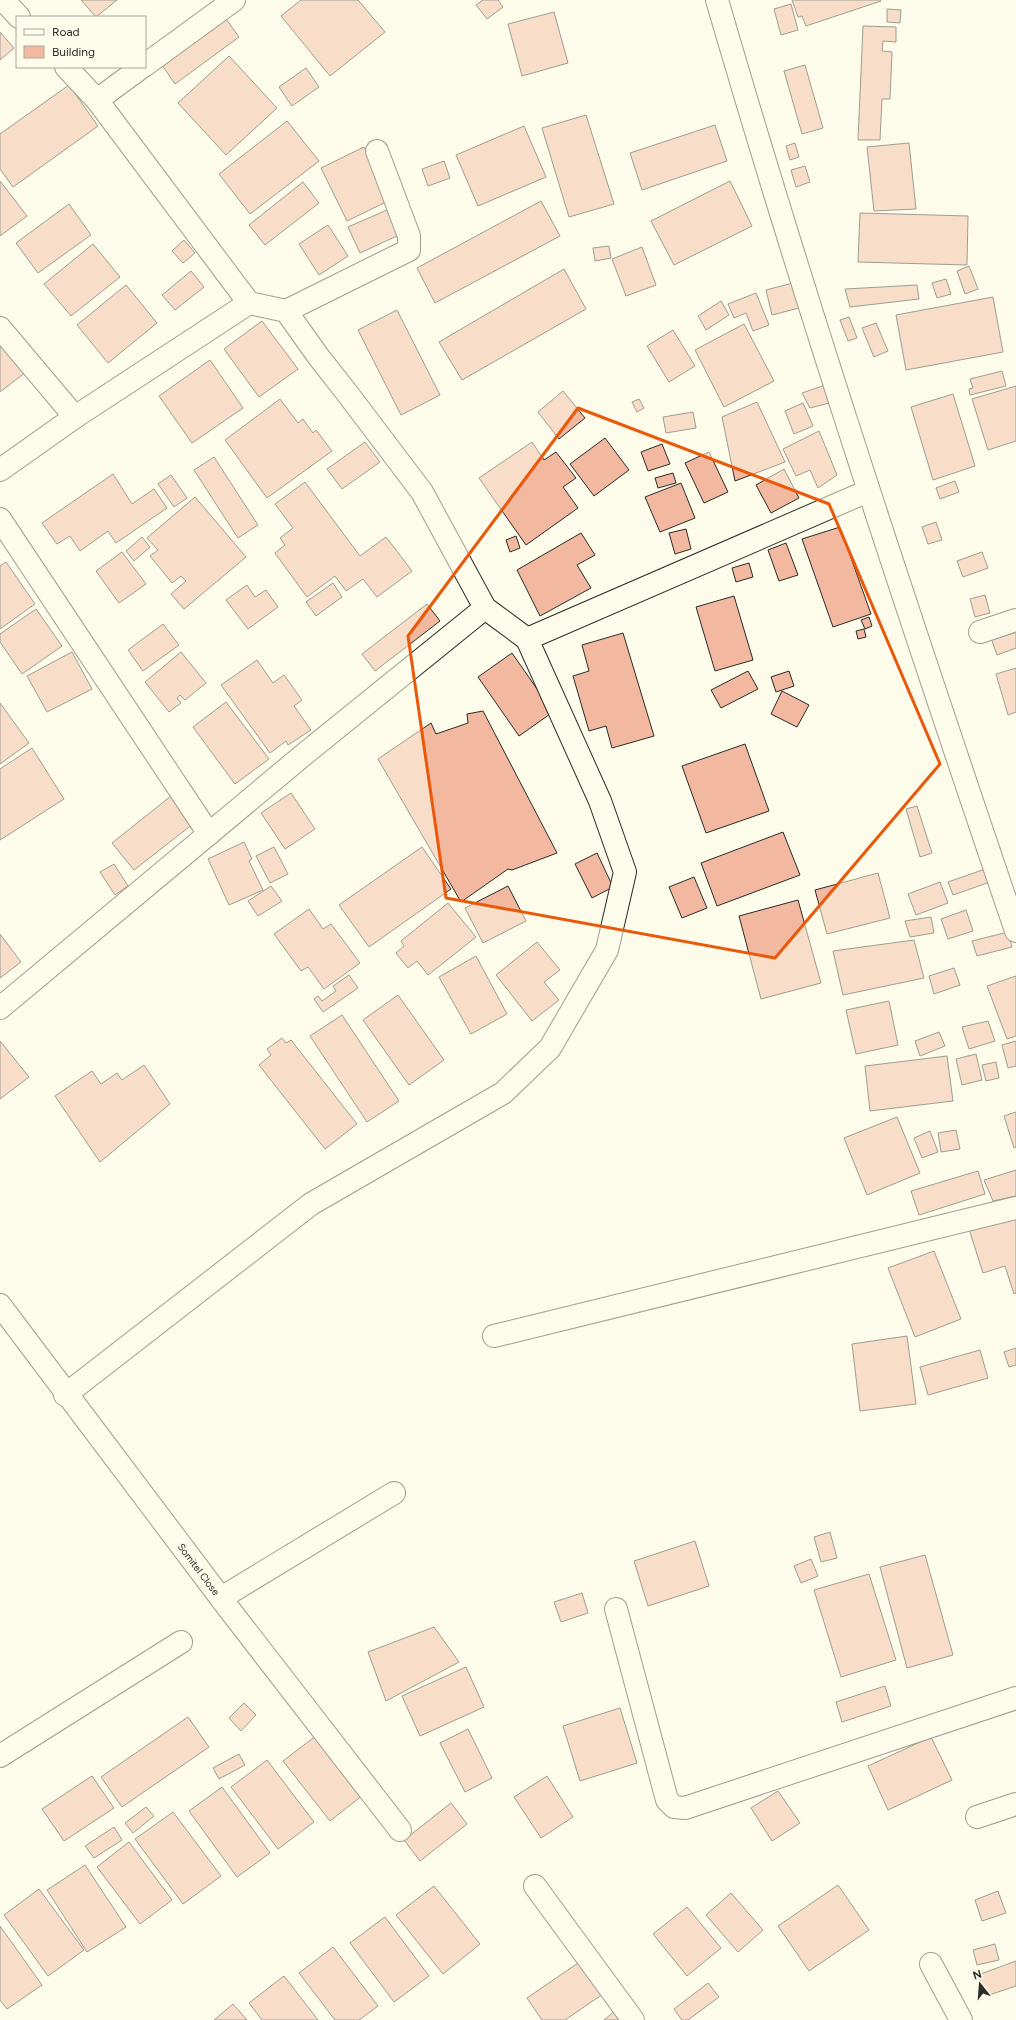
<svg xmlns="http://www.w3.org/2000/svg" width="1016" height="2020" viewBox="0 0 1016 2020" font-family="Figtree,sans-serif">
  <style>
    .building { fill: #f2b8a0; stroke: #2b2b2b }
    .lines { fill: none; stroke-linecap: round; stroke-linejoin: round }
    .minor-casing { stroke: #2b2b2b; stroke-width: 24 }
    .minor { stroke: #fdfbea; stroke-width: 22 }
    .marked { fill: none; stroke: #e8590c; stroke-width: 3; stroke-linejoin: round }
    .labels { text-anchor: middle; stroke-width: 3; stroke-linejoin: round; paint-order: stroke }
    .street-label { font-size: 10px; fill: #2b2b2b; stroke: #fdfbea }
  </style>
  <rect width="100%" height="100%" fill="#fdfbea"/>
  <g class="building">
    <path d="M 81,0 L 117,0 L 96,17 Z"/>
    <path d="M 301,0 L 358,0 L 385,32 L 330,76 L 281,16 Z"/>
    <path d="M 483,0 L 498,0 L 503,7 L 487,19 L 476,5 Z"/>
    <path d="M 792,0 L 880,0 L 881,1 L 806,26 L 802,16 L 798,17 Z"/>
    <path d="M 791,4 L 798,30 L 781,35 L 774,9 Z"/>
    <path d="M 887,9 L 901,10 L 900,23 L 887,22 Z"/>
    <path d="M 554,12 L 568,63 L 522,76 L 508,24 Z"/>
    <path d="M 226,19 L 239,37 L 175,84 L 162,65 Z"/>
    <path d="M 863,26 L 896,27 L 896,42 L 883,41 L 882,51 L 892,52 L 890,99 L 882,99 L 880,140 L 858,140 Z"/>
    <path d="M 0,32 L 14,48 L 0,60 Z"/>
    <path d="M 229,56 L 277,108 L 226,155 L 178,103 Z"/>
    <path d="M 805,65 L 823,128 L 802,134 L 784,71 Z"/>
    <path d="M 306,68 L 319,87 L 292,106 L 279,87 Z"/>
    <path d="M 69,85 L 98,126 L 13,187 L 0,169 L 0,134 Z"/>
    <path d="M 586,115 L 614,204 L 569,217 L 542,128 Z"/>
    <path d="M 287,121 L 319,161 L 250,214 L 219,174 Z"/>
    <path d="M 715,125 L 727,161 L 642,190 L 630,153 Z"/>
    <path d="M 524,126 L 546,177 L 478,206 L 456,155 Z"/>
    <path d="M 795,143 L 799,157 L 790,160 L 786,146 Z"/>
    <path d="M 909,143 L 916,209 L 874,211 L 867,147 Z"/>
    <path d="M 364,147 L 390,200 L 347,221 L 321,168 Z"/>
    <path d="M 444,161 L 450,178 L 428,186 L 422,169 Z"/>
    <path d="M 805,166 L 810,182 L 796,187 L 791,170 Z"/>
    <path d="M 0,181 L 27,216 L 0,236 Z"/>
    <path d="M 730,181 L 752,226 L 674,265 L 651,221 Z"/>
    <path d="M 303,182 L 319,203 L 265,245 L 249,225 Z"/>
    <path d="M 541,201 L 560,236 L 435,303 L 417,268 Z"/>
    <path d="M 69,204 L 91,235 L 38,273 L 16,243 Z"/>
    <path d="M 387,210 L 399,235 L 360,253 L 348,227 Z"/>
    <path d="M 860,213 L 968,216 L 967,265 L 858,262 Z"/>
    <path d="M 328,225 L 348,256 L 319,275 L 299,244 Z"/>
    <path d="M 184,240 L 195,253 L 183,263 L 172,251 Z"/>
    <path d="M 93,244 L 120,277 L 71,316 L 44,284 Z"/>
    <path d="M 609,246 L 611,258 L 595,261 L 593,248 Z"/>
    <path d="M 642,247 L 656,285 L 626,296 L 612,259 Z"/>
    <path d="M 969,266 L 978,289 L 965,294 L 957,271 Z"/>
    <path d="M 564,269 L 586,309 L 462,380 L 439,342 Z"/>
    <path d="M 191,271 L 204,287 L 175,310 L 162,295 Z"/>
    <path d="M 946,279 L 951,294 L 937,298 L 932,283 Z"/>
    <path d="M 793,283 L 799,308 L 772,315 L 766,290 Z"/>
    <path d="M 126,285 L 157,323 L 108,363 L 77,325 Z"/>
    <path d="M 917,285 L 919,299 L 850,307 L 845,289 Z"/>
    <path d="M 756,293 L 769,325 L 753,331 L 746,313 L 734,318 L 728,304 Z"/>
    <path d="M 993,297 L 1003,352 L 906,370 L 896,315 Z"/>
    <path d="M 721,301 L 729,315 L 706,330 L 698,316 Z"/>
    <path d="M 397,310 L 440,395 L 401,415 L 358,330 Z"/>
    <path d="M 849,317 L 857,338 L 848,341 L 840,320 Z"/>
    <path d="M 262,321 L 298,369 L 259,397 L 224,349 Z"/>
    <path d="M 876,323 L 888,351 L 874,357 L 862,328 Z"/>
    <path d="M 744,324 L 774,381 L 724,407 L 695,350 Z"/>
    <path d="M 673,330 L 695,366 L 669,382 L 647,346 Z"/>
    <path d="M 0,340 L 26,372 L 0,392 Z"/>
    <path d="M 210,360 L 243,408 L 192,443 L 159,396 Z"/>
    <path d="M 1002,371 L 1006,386 L 970,395 L 969,389 L 973,388 L 970,379 Z"/>
    <path d="M 828,384 L 833,402 L 810,408 L 802,393 Z"/>
    <path d="M 1016,386 L 1016,441 L 988,450 L 972,399 Z"/>
    <path d="M 563,391 L 585,418 L 559,439 L 538,412 Z"/>
    <path d="M 953,394 L 975,466 L 933,480 L 911,407 Z"/>
    <path d="M 280,399 L 298,423 L 303,419 L 313,433 L 316,430 L 332,451 L 267,498 L 225,440 Z"/>
    <path d="M 639,399 L 644,408 L 637,412 L 632,402 Z"/>
    <path d="M 757,402 L 785,462 L 735,481 L 722,417 Z"/>
    <path d="M 803,403 L 813,426 L 794,434 L 785,411 Z"/>
    <path d="M 693,412 L 696,428 L 666,433 L 663,417 Z"/>
    <path d="M 819,431 L 837,475 L 818,488 L 810,470 L 796,476 L 783,449 Z"/>
    <path d="M 605,438 L 629,470 L 594,496 L 570,464 Z"/>
    <path d="M 365,442 L 380,462 L 342,489 L 327,469 Z"/>
    <path d="M 532,442 L 544,460 L 556,452 L 576,478 L 563,487 L 578,508 L 526,545 L 479,478 Z"/>
    <path d="M 662,444 L 670,464 L 648,471 L 641,452 Z"/>
    <path d="M 709,452 L 728,492 L 704,503 L 685,463 Z"/>
    <path d="M 214,457 L 258,525 L 238,538 L 194,470 Z"/>
    <path d="M 784,469 L 799,498 L 771,513 L 756,485 Z"/>
    <path d="M 673,473 L 676,483 L 658,488 L 655,478 Z"/>
    <path d="M 113,474 L 132,504 L 154,489 L 167,508 L 116,543 L 108,531 L 80,551 L 70,536 L 57,544 L 42,523 Z"/>
    <path d="M 171,475 L 187,498 L 174,507 L 158,484 Z"/>
    <path d="M 955,481 L 959,492 L 940,499 L 936,488 Z"/>
    <path d="M 305,482 L 360,556 L 386,537 L 412,571 L 377,597 L 363,579 L 346,591 L 335,576 L 307,597 L 275,553 L 285,545 L 280,538 L 293,528 L 275,504 Z"/>
    <path d="M 681,483 L 695,518 L 660,532 L 645,497 Z"/>
    <path d="M 195,497 L 246,557 L 184,609 L 171,594 L 186,581 L 181,576 L 172,583 L 150,556 L 158,550 L 147,538 Z"/>
    <path d="M 936,522 L 942,540 L 928,544 L 922,527 Z"/>
    <path d="M 840,527 L 871,614 L 833,627 L 802,539 Z"/>
    <path d="M 686,529 L 691,549 L 675,554 L 669,533 Z"/>
    <path d="M 581,533 L 595,555 L 577,565 L 591,588 L 540,616 L 517,570 Z"/>
    <path d="M 516,536 L 520,548 L 510,552 L 506,540 Z"/>
    <path d="M 142,537 L 150,547 L 134,561 L 126,551 Z"/>
    <path d="M 786,543 L 798,575 L 779,581 L 768,550 Z"/>
    <path d="M 122,552 L 146,584 L 119,603 L 96,571 Z"/>
    <path d="M 982,552 L 988,568 L 963,577 L 957,561 Z"/>
    <path d="M 6,562 L 35,604 L 0,629 L 0,566 Z"/>
    <path d="M 749,563 L 753,577 L 736,582 L 732,568 Z"/>
    <path d="M 333,583 L 342,597 L 316,616 L 306,602 Z"/>
    <path d="M 247,585 L 255,597 L 266,590 L 278,607 L 248,629 L 226,600 Z"/>
    <path d="M 985,595 L 990,613 L 975,617 L 970,599 Z"/>
    <path d="M 734,596 L 753,660 L 715,671 L 696,607 Z"/>
    <path d="M 427,604 L 440,621 L 375,671 L 362,654 Z"/>
    <path d="M 36,609 L 62,646 L 22,674 L 0,642 L 0,634 Z"/>
    <path d="M 869,617 L 872,626 L 865,629 L 861,620 Z"/>
    <path d="M 163,624 L 179,645 L 143,671 L 128,650 Z"/>
    <path d="M 1016,627 L 1016,648 L 997,655 L 990,635 Z"/>
    <path d="M 864,629 L 866,637 L 858,639 L 856,631 Z"/>
    <path d="M 623,633 L 654,736 L 612,748 L 606,726 L 589,731 L 573,676 L 589,671 L 582,645 Z"/>
    <path d="M 72,652 L 92,689 L 47,712 L 27,676 Z"/>
    <path d="M 181,652 L 206,683 L 185,700 L 180,695 L 177,698 L 181,703 L 169,712 L 145,682 Z"/>
    <path d="M 512,653 L 553,712 L 519,736 L 478,677 Z"/>
    <path d="M 257,660 L 273,683 L 284,675 L 302,700 L 294,706 L 311,730 L 288,745 L 286,741 L 270,753 L 221,685 Z"/>
    <path d="M 1016,668 L 1016,712 L 1008,715 L 996,674 Z"/>
    <path d="M 748,671 L 758,689 L 721,708 L 711,690 Z"/>
    <path d="M 789,671 L 794,686 L 776,692 L 771,677 Z"/>
    <path d="M 782,691 L 809,705 L 797,727 L 771,714 Z"/>
    <path d="M 226,702 L 269,759 L 235,784 L 193,727 Z"/>
    <path d="M 0,703 L 29,743 L 0,764 Z"/>
    <path d="M 483,711 L 557,853 L 512,870 L 508,869 L 461,902 L 378,759 L 431,723 L 436,734 L 468,723 L 467,714 Z"/>
    <path d="M 745,744 L 769,811 L 706,833 L 682,766 Z"/>
    <path d="M 32,748 L 64,799 L 0,840 L 0,769 Z"/>
    <path d="M 176,792 L 198,820 L 134,870 L 112,843 Z"/>
    <path d="M 291,793 L 315,829 L 285,849 L 261,813 Z"/>
    <path d="M 917,806 L 932,853 L 920,857 L 906,809 Z"/>
    <path d="M 783,832 L 800,875 L 717,906 L 701,863 Z"/>
    <path d="M 244,842 L 252,859 L 249,861 L 263,890 L 229,905 L 208,859 Z"/>
    <path d="M 274,847 L 288,874 L 270,883 L 256,856 Z"/>
    <path d="M 422,847 L 451,889 L 369,947 L 339,905 Z"/>
    <path d="M 597,853 L 613,887 L 592,898 L 575,864 Z"/>
    <path d="M 114,864 L 128,886 L 115,895 L 100,872 Z"/>
    <path d="M 988,868 L 993,881 L 953,895 L 948,882 Z"/>
    <path d="M 878,873 L 890,918 L 827,934 L 815,890 Z"/>
    <path d="M 694,877 L 707,908 L 682,918 L 669,887 Z"/>
    <path d="M 940,882 L 948,903 L 916,915 L 908,894 Z"/>
    <path d="M 271,886 L 282,901 L 258,916 L 248,901 Z"/>
    <path d="M 508,886 L 526,921 L 483,943 L 465,908 Z"/>
    <path d="M 798,900 L 821,983 L 761,999 L 739,916 Z"/>
    <path d="M 448,903 L 476,937 L 428,975 L 417,961 L 408,968 L 396,953 L 404,946 L 401,941 Z"/>
    <path d="M 309,909 L 323,929 L 331,924 L 360,963 L 324,989 L 308,967 L 301,971 L 274,934 Z"/>
    <path d="M 966,910 L 973,931 L 948,939 L 941,919 Z"/>
    <path d="M 931,917 L 934,933 L 910,937 L 905,921 Z"/>
    <path d="M 1008,932 L 1012,947 L 977,956 L 972,941 Z"/>
    <path d="M 0,934 L 21,962 L 0,978 Z"/>
    <path d="M 914,940 L 924,978 L 843,995 L 833,951 Z"/>
    <path d="M 537,942 L 560,970 L 544,982 L 559,1000 L 532,1021 L 496,975 Z"/>
    <path d="M 476,956 L 507,1014 L 471,1034 L 439,977 Z"/>
    <path d="M 954,968 L 960,985 L 934,994 L 929,976 Z"/>
    <path d="M 349,975 L 358,988 L 323,1012 L 314,999 L 318,996 L 322,1001 L 336,991 L 333,986 Z"/>
    <path d="M 1016,976 L 1016,1036 L 1007,1039 L 987,986 Z"/>
    <path d="M 398,995 L 444,1060 L 409,1085 L 363,1020 Z"/>
    <path d="M 889,1001 L 898,1045 L 856,1054 L 846,1010 Z"/>
    <path d="M 342,1015 L 399,1101 L 367,1122 L 310,1036 Z"/>
    <path d="M 988,1021 L 995,1041 L 969,1049 L 962,1027 Z"/>
    <path d="M 939,1032 L 945,1046 L 920,1056 L 915,1041 Z"/>
    <path d="M 282,1038 L 286,1043 L 291,1040 L 357,1124 L 325,1149 L 259,1065 L 271,1055 L 267,1049 Z"/>
    <path d="M 0,1041 L 29,1077 L 0,1099 Z"/>
    <path d="M 1016,1041 L 1016,1066 L 1008,1068 L 1002,1045 Z"/>
    <path d="M 976,1054 L 982,1080 L 962,1085 L 956,1059 Z"/>
    <path d="M 947,1056 L 953,1101 L 870,1111 L 865,1066 Z"/>
    <path d="M 996,1062 L 999,1078 L 986,1081 L 982,1065 Z"/>
    <path d="M 144,1065 L 170,1104 L 100,1162 L 55,1096 L 92,1071 L 101,1084 L 117,1073 L 122,1080 Z"/>
    <path d="M 1016,1112 L 1016,1147 L 1014,1148 L 1004,1116 Z"/>
    <path d="M 897,1117 L 920,1173 L 867,1195 L 844,1138 Z"/>
    <path d="M 956,1130 L 960,1149 L 941,1152 L 938,1133 Z"/>
    <path d="M 930,1131 L 938,1152 L 922,1158 L 914,1138 Z"/>
    <path d="M 1016,1170 L 1016,1196 L 993,1201 L 984,1180 Z"/>
    <path d="M 978,1171 L 985,1194 L 919,1215 L 911,1191 Z"/>
    <path d="M 1016,1216 L 1016,1293 L 1014,1294 L 1005,1266 L 983,1273 L 968,1226 Z"/>
    <path d="M 934,1251 L 961,1319 L 915,1337 L 888,1268 Z"/>
    <path d="M 907,1336 L 916,1404 L 860,1411 L 852,1344 Z"/>
    <path d="M 1016,1348 L 1016,1365 L 1009,1367 L 1004,1352 Z"/>
    <path d="M 980,1350 L 988,1378 L 928,1395 L 920,1367 Z"/>
    <path d="M 830,1532 L 837,1558 L 821,1562 L 814,1537 Z"/>
    <path d="M 695,1541 L 709,1586 L 648,1606 L 634,1561 Z"/>
    <path d="M 925,1555 L 953,1655 L 907,1668 L 880,1567 Z"/>
    <path d="M 811,1559 L 818,1576 L 801,1583 L 794,1566 Z"/>
    <path d="M 869,1574 L 896,1660 L 841,1677 L 814,1590 Z"/>
    <path d="M 582,1593 L 588,1613 L 561,1622 L 554,1602 Z"/>
    <path d="M 434,1627 L 459,1662 L 386,1701 L 368,1652 Z"/>
    <path d="M 466,1667 L 484,1707 L 420,1736 L 402,1696 Z"/>
    <path d="M 885,1686 L 891,1706 L 842,1722 L 836,1702 Z"/>
    <path d="M 244,1703 L 256,1715 L 241,1731 L 229,1718 Z"/>
    <path d="M 620,1708 L 637,1763 L 580,1781 L 563,1726 Z"/>
    <path d="M 188,1717 L 209,1747 L 122,1807 L 101,1777 Z"/>
    <path d="M 468,1729 L 492,1778 L 465,1792 L 440,1743 Z"/>
    <path d="M 317,1735 L 363,1795 L 330,1821 L 283,1761 Z"/>
    <path d="M 931,1737 L 952,1780 L 888,1810 L 868,1766 Z"/>
    <path d="M 239,1754 L 245,1765 L 219,1779 L 213,1768 Z"/>
    <path d="M 267,1760 L 314,1822 L 278,1849 L 231,1787 Z"/>
    <path d="M 92,1776 L 114,1808 L 64,1841 L 42,1809 Z"/>
    <path d="M 547,1776 L 573,1817 L 541,1838 L 514,1797 Z"/>
    <path d="M 222,1787 L 270,1853 L 237,1877 L 189,1811 Z"/>
    <path d="M 778,1791 L 800,1823 L 772,1841 L 751,1808 Z"/>
    <path d="M 451,1803 L 467,1824 L 420,1861 L 404,1840 Z"/>
    <path d="M 146,1807 L 154,1816 L 133,1833 L 125,1823 Z"/>
    <path d="M 173,1812 L 221,1876 L 183,1904 L 135,1839 Z"/>
    <path d="M 114,1827 L 122,1840 L 94,1858 L 85,1846 Z"/>
    <path d="M 129,1842 L 172,1900 L 140,1924 L 97,1867 Z"/>
    <path d="M 85,1865 L 126,1927 L 87,1952 L 47,1890 Z"/>
    <path d="M 838,1885 L 869,1930 L 809,1971 L 778,1926 Z"/>
    <path d="M 434,1886 L 480,1944 L 443,1974 L 396,1915 Z"/>
    <path d="M 39,1889 L 84,1950 L 48,1976 L 4,1915 Z"/>
    <path d="M 998,1891 L 1006,1913 L 982,1921 L 975,1900 Z"/>
    <path d="M 731,1893 L 763,1930 L 738,1952 L 706,1915 Z"/>
    <path d="M 687,1907 L 721,1948 L 687,1976 L 653,1934 Z"/>
    <path d="M 385,1917 L 429,1976 L 394,2002 L 350,1943 Z"/>
    <path d="M 0,1926 L 42,1985 L 7,2009 L 0,2000 Z"/>
    <path d="M 995,1944 L 999,1960 L 977,1965 L 973,1950 Z"/>
    <path d="M 333,1947 L 378,2006 L 359,2020 L 335,2020 L 299,1973 Z"/>
    <path d="M 581,1961 L 603,1994 L 565,2020 L 542,2020 L 527,1998 Z"/>
    <path d="M 1016,1961 L 1016,1986 L 986,1996 L 978,1975 Z"/>
    <path d="M 284,1976 L 318,2020 L 262,2020 L 249,2003 Z"/>
    <path d="M 708,1983 L 719,1997 L 688,2020 L 682,2020 L 674,2009 Z"/>
    <path d="M 233,2004 L 247,2020 L 214,2020 Z"/>
    <path d="M 616,2010 L 624,2020 L 604,2020 Z"/>
  </g>
  <g class="lines">
    <defs>
      <g id="minor">
        <path d="M 3,0 L 19,17"/>
        <path d="M 717,0 C 808,313 911,622 1016,931"/>
        <path d="M 145,65 L 234,0"/>
        <path d="M 97,100 L 142,67"/>
        <path d="M 286,311 L 409,250 L 409,236 L 377,151"/>
        <path d="M 0,328 L 75,417"/>
        <path d="M 0,470 L 75,417 L 249,303"/>
        <path d="M 0,519 L 209,834"/>
        <path d="M 980,632 L 1016,620"/>
        <path d="M 527,639 L 868,491"/>
        <path d="M 0,1008 L 307,752 L 485,608"/>
        <path d="M 0,1305 L 229,1609 L 400,1830"/>
        <path d="M 494,1336 L 1016,1208"/>
        <path d="M 65,1395 L 311,1204 L 503,1093 L 550,1048 L 607,950 L 625,872 L 600,801 L 527,639 L 485,608 L 422,492 L 347,393 L 318,356 L 286,311 L 249,303 L 97,100 L 66,67"/>
        <path d="M 221,1598 L 394,1493"/>
        <path d="M 616,1609 L 667,1800 L 674,1807 L 685,1808 L 1016,1698"/>
        <path d="M 0,1756 L 181,1642"/>
        <path d="M 977,1817 L 1016,1804"/>
        <path d="M 535,1886 L 633,2020"/>
        <path d="M 931,1964 L 961,2020"/>
      </g>
    </defs>
    <use href="#minor" class="minor-casing"/>
    <use href="#minor" class="minor"/>
  </g>
  <path d="M0 0H1016V2020H0ZM 578,408 L 829,504 L 940,764 L 775,958 L 446,898 L 408,636 Z" fill="#fdfbea" fill-opacity=".55" fill-rule="evenodd"/>
  <path class="marked" d="M 578,408 L 829,504 L 940,764 L 775,958 L 446,898 L 408,636 Z"/>
  <g class="labels">
    <g class="street-label">
      <text transform="translate(199 1569) rotate(53)" y="4">Somitel Close</text>
    </g>
  </g>
  <rect x="16" y="16" width="130" height="52" fill="#fdfbea" stroke="#a9a89e"/>
  <rect x="24" y="29" width="20" height="6" fill="#fdfbea" stroke="#a9a89e"/>
  <text x="52" y="36" font-size="12" fill="#2b2b2b">Road</text>
  <rect x="24" y="46" width="20" height="12" fill="#f2b8a0" stroke="#a9a89e"/>
  <text x="52" y="56" font-size="12" fill="#2b2b2b">Building</text>
  <g transform="translate(980 1984) rotate(343)" stroke="#fdfbea" stroke-width="3" paint-order="stroke">
  <path d="M0-3L7 15L0 10L-7 15Z" fill="#2b2b2b"/>
  <text y="-6" font-size="11" font-weight="bold" text-anchor="middle" fill="#2b2b2b">N</text>
  </g>
</svg>
